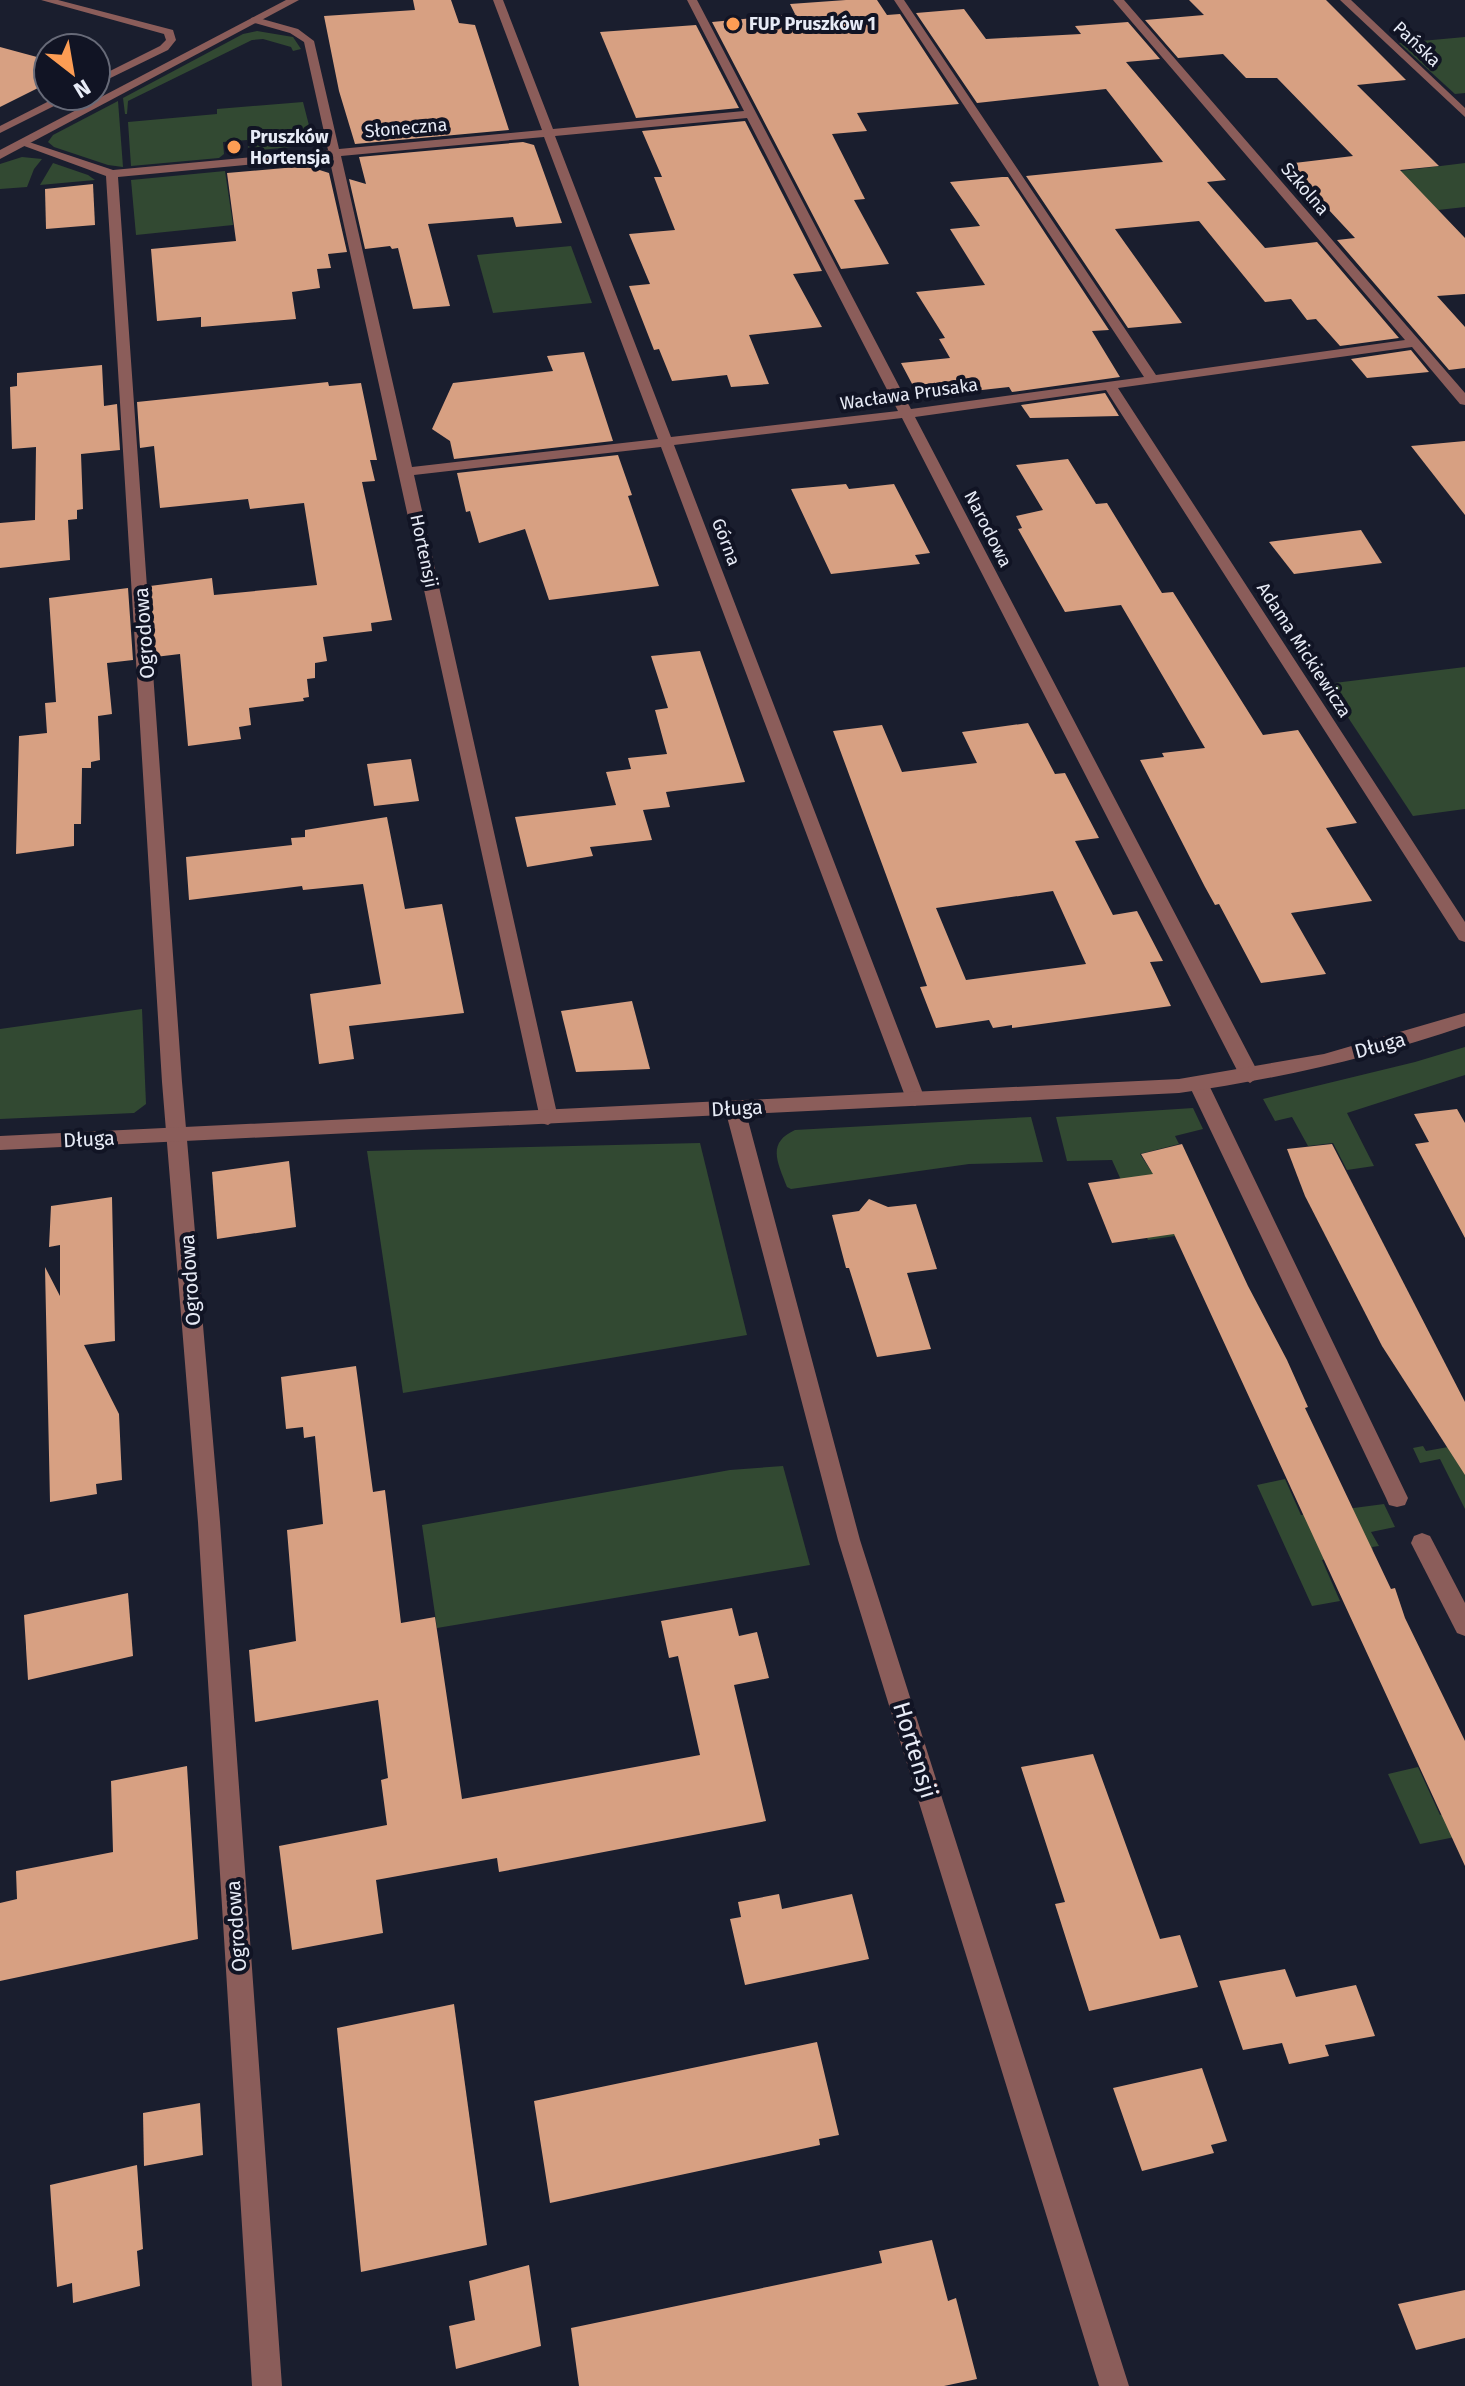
<svg xmlns="http://www.w3.org/2000/svg" width="1465" height="2386" viewBox="0 0 1465 2386" font-family="'Fira Sans',sans-serif">
  <style>
    .green { fill: #324932 }
    .building { fill: #d7a082; fill-rule: evenodd }
    .lines { fill: none; stroke-linecap: round; stroke-linejoin: round }
    .service { fill: #8b5d5a; fill-rule: evenodd }
    .minor { fill: #8b5d5a; fill-rule: evenodd }
    .tertiary { fill: #8b5d5a; fill-rule: evenodd }
    .poi-dot { fill: #fd9d54; stroke: #111424; stroke-width: 3 }
    .labels { text-anchor: middle; stroke-width: 8; stroke-linejoin: round; paint-order: stroke }
    .far-poi-label { font-size: 18px; font-weight: bold; fill: #e7ebf6; stroke: #111424; text-anchor: start }
    .far-street-label { font-size: 18px; fill: #e7ebf6; stroke: #111424 }
    .street-label { font-size: 20px; fill: #e7ebf6; stroke: #111424 }
    .near-street-label { font-size: 24px; fill: #e7ebf6; stroke: #111424 }
  </style>
  <rect width="100%" height="100%" fill="#1a1e2e"/>
  <g class="green">
    <path d="M 257,31 L 293,37 L 301,49 L 293,51 L 291,47 L 263,39 L 252,40 L 128,101 L 127,114 L 125,114 L 123,98 L 243,34 Z"/>
    <path d="M 1465,37 L 1465,93 L 1455,94 L 1399,43 Z"/>
    <path d="M 118,101 L 123,167 L 108,165 L 54,147 L 48,142 L 53,135 Z"/>
    <path d="M 303,102 L 314,145 L 249,151 L 247,140 L 223,142 L 224,154 L 219,158 L 131,166 L 128,122 L 217,114 L 217,109 Z"/>
    <path d="M 22,157 L 42,159 L 34,169 L 27,187 L 0,189 L 0,164 Z"/>
    <path d="M 1390,162 L 1400,171 L 1465,163 L 1465,207 L 1438,210 L 1425,197 L 1315,210 L 1283,174 Z"/>
    <path d="M 53,163 L 88,175 L 95,180 L 40,185 Z"/>
    <path d="M 225,171 L 233,225 L 136,235 L 131,180 Z"/>
    <path d="M 571,246 L 592,303 L 493,313 L 477,255 Z"/>
    <path d="M 1465,667 L 1465,809 L 1413,816 L 1326,684 Z"/>
    <path d="M 142,1009 L 146,1104 L 134,1113 L 0,1119 L 0,1029 Z"/>
    <path d="M 1465,1047 L 1465,1075 L 1347,1113 L 1374,1166 L 1347,1170 L 1333,1143 L 1308,1146 L 1292,1117 L 1275,1121 L 1263,1099 L 1415,1062 Z"/>
    <path d="M 1193,1108 L 1203,1129 L 1175,1136 L 1179,1144 L 1140,1154 L 1151,1171 L 1182,1166 L 1162,1208 L 1175,1236 L 1148,1240 L 1112,1160 L 1067,1161 L 1056,1117 Z"/>
    <path d="M 1031,1117 L 1043,1162 L 969,1164 L 791,1189 L 787,1187 C 778,1163 766,1143 795,1130 Z"/>
    <path d="M 700,1143 L 747,1335 L 403,1393 L 367,1151 Z"/>
    <path d="M 1465,1444 L 1465,1509 L 1440,1459 L 1420,1463 L 1413,1448 L 1423,1446 L 1426,1451 Z"/>
    <path d="M 783,1466 L 810,1565 L 437,1628 L 422,1525 L 730,1470 Z"/>
    <path d="M 1285,1479 L 1301,1515 L 1384,1504 L 1395,1527 L 1371,1532 L 1379,1546 L 1372,1547 L 1373,1550 L 1322,1560 L 1340,1601 L 1312,1606 L 1257,1485 Z"/>
    <path d="M 1418,1767 L 1440,1815 L 1465,1809 L 1465,1835 L 1420,1844 L 1388,1774 Z"/>
  </g>
  <g class="building">
    <path d="M 413,0 L 451,0 L 459,23 L 475,25 L 509,130 L 355,144 L 339,91 L 324,16 L 415,10 Z"/>
    <path d="M 846,0 L 877,0 L 887,15 L 900,14 L 959,104 L 857,113 L 867,131 L 832,134 L 865,199 L 854,200 L 889,264 L 841,269 L 712,22 L 795,14 L 790,4 Z"/>
    <path d="M 1189,0 L 1326,0 L 1406,80 L 1357,85 L 1439,166 L 1400,170 L 1465,238 L 1465,294 L 1437,296 L 1465,327 L 1465,368 L 1449,370 L 1337,240 L 1355,238 L 1286,164 L 1353,156 L 1277,78 L 1246,78 L 1223,54 L 1178,58 L 1145,20 L 1204,15 Z"/>
    <path d="M 964,9 L 986,39 L 1081,34 L 1075,26 L 1128,22 L 1160,59 L 1126,62 L 1226,180 L 1207,182 L 1265,248 L 1317,242 L 1399,338 L 1340,346 L 1316,319 L 1307,320 L 1291,299 L 1265,302 L 1199,221 L 1115,229 L 1182,323 L 1128,328 L 1026,176 L 1163,162 L 1106,89 L 977,103 L 916,13 Z"/>
    <path d="M 696,25 L 739,108 L 636,118 L 600,32 Z"/>
    <path d="M 0,47 L 48,60 L 48,83 L 0,107 Z"/>
    <path d="M 745,121 L 822,271 L 793,274 L 822,327 L 749,335 L 769,384 L 731,387 L 727,375 L 672,381 L 659,349 L 654,350 L 629,286 L 650,284 L 629,234 L 675,230 L 654,177 L 662,177 L 642,131 Z"/>
    <path d="M 523,142 L 534,145 L 562,223 L 516,227 L 513,217 L 428,224 L 450,306 L 413,309 L 398,248 L 392,249 L 390,246 L 365,249 L 349,179 L 366,184 L 359,157 Z"/>
    <path d="M 307,166 L 329,173 L 347,252 L 328,254 L 331,268 L 317,269 L 320,288 L 292,292 L 296,319 L 201,327 L 201,317 L 157,321 L 151,249 L 236,241 L 227,173 Z"/>
    <path d="M 1002,177 L 1008,177 L 1109,330 L 1092,331 L 1120,377 L 1012,392 L 1009,387 L 919,397 L 901,363 L 950,358 L 939,339 L 945,338 L 916,292 L 985,285 L 950,229 L 980,226 L 950,182 Z"/>
    <path d="M 93,184 L 95,225 L 46,229 L 45,189 Z"/>
    <path d="M 1411,350 L 1429,372 L 1367,378 L 1351,359 Z"/>
    <path d="M 584,352 L 613,441 L 454,459 L 450,441 L 432,429 L 453,383 L 553,371 L 547,356 Z"/>
    <path d="M 102,365 L 104,406 L 117,404 L 120,450 L 81,454 L 83,509 L 77,510 L 77,519 L 68,520 L 70,560 L 0,568 L 0,523 L 35,520 L 36,447 L 12,449 L 10,387 L 17,386 L 17,373 Z"/>
    <path d="M 328,382 L 329,386 L 361,383 L 377,460 L 370,460 L 375,481 L 362,482 L 392,620 L 371,623 L 372,631 L 323,637 L 327,661 L 315,663 L 315,678 L 307,679 L 309,697 L 303,698 L 304,701 L 249,708 L 251,725 L 239,727 L 241,739 L 188,746 L 180,654 L 155,657 L 150,586 L 212,578 L 214,595 L 317,585 L 304,503 L 250,509 L 248,499 L 160,508 L 154,446 L 140,448 L 137,402 Z"/>
    <path d="M 1105,393 L 1119,416 L 1030,418 L 1021,405 Z"/>
    <path d="M 1465,441 L 1465,515 L 1411,446 Z"/>
    <path d="M 618,455 L 632,495 L 628,496 L 659,586 L 549,600 L 525,529 L 479,543 L 470,511 L 466,512 L 457,473 Z"/>
    <path d="M 1068,459 L 1096,504 L 1107,503 L 1162,593 L 1173,592 L 1263,735 L 1298,730 L 1357,823 L 1326,828 L 1372,901 L 1291,913 L 1326,974 L 1261,983 L 1219,904 L 1215,905 L 1205,887 L 1140,760 L 1164,757 L 1162,753 L 1205,748 L 1121,605 L 1065,612 L 1018,529 L 1022,528 L 1016,516 L 1043,510 L 1016,465 Z"/>
    <path d="M 846,484 L 849,489 L 894,484 L 930,553 L 915,555 L 920,564 L 831,574 L 791,489 Z"/>
    <path d="M 1361,530 L 1382,563 L 1294,574 L 1269,542 Z"/>
    <path d="M 128,588 L 133,660 L 107,663 L 112,714 L 98,716 L 100,760 L 91,762 L 91,768 L 82,768 L 81,824 L 74,824 L 74,846 L 16,854 L 19,736 L 47,733 L 45,703 L 56,702 L 49,598 Z"/>
    <path d="M 700,651 L 745,782 L 666,792 L 670,807 L 643,810 L 652,840 L 590,847 L 593,856 L 527,867 L 515,817 L 616,805 L 606,772 L 631,769 L 628,758 L 667,754 L 655,710 L 668,708 L 651,656 Z"/>
    <path d="M 1028,723 L 1055,774 L 1065,773 L 1099,838 L 1075,841 L 1113,915 L 1137,911 L 1163,961 L 1150,962 L 1171,1006 L 1012,1028 L 1012,1025 L 993,1028 L 989,1020 L 936,1028 L 920,987 L 927,986 L 833,731 L 882,725 L 902,772 L 977,763 L 962,732 ZM 1053,891 L 1086,964 L 966,980 L 936,908 Z"/>
    <path d="M 411,759 L 419,801 L 374,806 L 367,764 Z"/>
    <path d="M 387,817 L 405,909 L 442,904 L 464,1013 L 349,1026 L 354,1059 L 319,1064 L 310,994 L 381,984 L 363,884 L 303,890 L 302,886 L 189,900 L 186,857 L 292,845 L 291,838 L 305,837 L 305,830 Z"/>
    <path d="M 632,1001 L 650,1069 L 576,1072 L 561,1011 Z"/>
    <path d="M 1457,1109 L 1465,1123 L 1465,1238 L 1415,1144 L 1429,1142 L 1414,1114 Z"/>
    <path d="M 1182,1144 L 1248,1286 L 1287,1360 L 1308,1407 L 1305,1408 L 1391,1589 L 1395,1588 L 1405,1618 L 1465,1741 L 1465,1866 L 1174,1234 L 1112,1243 L 1088,1183 L 1153,1174 L 1141,1154 Z"/>
    <path d="M 1332,1144 L 1465,1402 L 1465,1475 L 1382,1346 L 1305,1196 L 1287,1149 Z"/>
    <path d="M 289,1161 L 296,1227 L 217,1239 L 212,1172 Z"/>
    <path d="M 112,1197 L 115,1341 L 84,1345 L 119,1414 L 122,1480 L 96,1484 L 97,1494 L 50,1502 L 45,1267 L 60,1296 L 60,1245 L 49,1247 L 51,1206 Z"/>
    <path d="M 869,1199 L 888,1207 L 916,1204 L 937,1269 L 907,1273 L 931,1349 L 877,1357 L 849,1268 L 846,1268 L 832,1215 L 859,1211 Z"/>
    <path d="M 356,1366 L 373,1492 L 385,1490 L 401,1623 L 435,1617 L 462,1799 L 700,1755 L 678,1656 L 669,1658 L 661,1621 L 732,1608 L 739,1636 L 757,1632 L 769,1678 L 734,1685 L 766,1821 L 499,1872 L 497,1858 L 376,1880 L 383,1933 L 292,1950 L 279,1846 L 387,1825 L 381,1780 L 388,1778 L 378,1700 L 255,1722 L 249,1650 L 296,1641 L 287,1530 L 323,1524 L 315,1436 L 304,1438 L 303,1427 L 286,1429 L 281,1377 Z"/>
    <path d="M 128,1593 L 133,1656 L 28,1680 L 24,1615 Z"/>
    <path d="M 1093,1754 L 1160,1939 L 1180,1935 L 1198,1987 L 1089,2011 L 1055,1904 L 1065,1902 L 1021,1767 Z"/>
    <path d="M 187,1766 L 198,1939 L 0,1981 L 0,1903 L 17,1899 L 16,1871 L 113,1852 L 111,1781 Z"/>
    <path d="M 779,1894 L 782,1909 L 852,1894 L 869,1959 L 745,1985 L 730,1919 L 741,1917 L 738,1902 Z"/>
    <path d="M 1285,1969 L 1296,1997 L 1356,1985 L 1375,2036 L 1325,2045 L 1329,2056 L 1289,2064 L 1282,2043 L 1243,2050 L 1219,1981 Z"/>
    <path d="M 454,2004 L 487,2245 L 361,2272 L 337,2028 Z"/>
    <path d="M 817,2042 L 839,2135 L 819,2139 L 820,2145 L 550,2203 L 534,2101 Z"/>
    <path d="M 1202,2068 L 1227,2141 L 1211,2145 L 1214,2153 L 1142,2171 L 1113,2088 Z"/>
    <path d="M 200,2103 L 203,2155 L 144,2166 L 143,2113 Z"/>
    <path d="M 137,2165 L 143,2249 L 137,2251 L 140,2286 L 73,2303 L 72,2283 L 57,2287 L 50,2185 Z"/>
    <path d="M 932,2240 L 948,2301 L 956,2298 L 977,2379 L 944,2386 L 579,2386 L 571,2328 L 882,2263 L 879,2251 Z"/>
    <path d="M 529,2265 L 541,2346 L 456,2369 L 449,2326 L 475,2320 L 469,2281 Z"/>
    <path d="M 1465,2290 L 1465,2338 L 1416,2350 L 1398,2304 Z"/>
  </g>
  <g class="lines">
    <g class="service">
      <path d="M 41,0 L 58,0 L 173,30 L 176,40 L 168,50 L 96,85 L 96,78 L 160,46 L 166,40 L 164,34 Z"/>
      <path d="M 59,96 L 74,96 L 0,133 L 0,126 Z"/>
      <path d="M 1198,1076 L 1208,1083 L 1408,1498 L 1405,1505 L 1397,1507 L 1389,1505 L 1386,1498 L 1188,1083 Z"/>
      <path d="M 1422,1533 L 1430,1536 L 1465,1603 L 1465,1636 L 1457,1633 L 1411,1543 L 1414,1536 Z"/>
    </g>
    <g class="minor">
      <path d="M 493,0 L 503,0 L 553,129 L 744,111 L 687,0 L 697,0 L 911,409 L 1144,377 L 894,0 L 904,0 L 1156,375 L 1405,340 L 1113,0 L 1124,0 L 1465,393 L 1465,405 L 1460,404 L 1412,347 L 1118,388 L 1465,922 L 1465,942 L 1459,940 L 1106,390 L 915,417 L 1260,1076 L 1250,1083 L 1240,1076 L 902,418 L 674,445 L 925,1099 L 915,1106 L 908,1104 L 661,447 L 414,475 L 558,1118 L 548,1125 L 541,1123 L 329,157 L 118,177 L 182,1082 L 220,1522 L 282,2386 L 252,2386 L 198,1522 L 162,1082 L 106,176 L 16,143 L 26,141 L 113,170 L 328,150 L 304,42 L 290,33 L 251,22 L 251,18 L 255,17 L 298,29 L 314,41 L 339,149 L 542,130 ZM 747,118 L 898,411 L 671,437 L 555,136 ZM 544,137 L 658,439 L 412,467 L 341,156 Z"/>
      <path d="M 1340,0 L 1351,0 L 1465,108 L 1465,117 Z"/>
      <path d="M 735,1102 L 745,1109 L 860,1540 L 1129,2386 L 1099,2386 L 838,1540 L 725,1109 Z"/>
    </g>
    <g class="tertiary">
      <path d="M 286,0 L 299,0 L 0,159 L 0,150 Z"/>
      <path d="M 1465,1013 L 1465,1026 C 1372,1058 1277,1079 1179,1093 L 0,1150 L 0,1136 L 1179,1079 L 1324,1054 Z"/>
    </g>
  </g>
  <g class="poi-dot">
    <circle cx="733" cy="24" r="8"/>
    <circle cx="234" cy="147" r="8"/>
  </g>
  <g class="labels">
    <g class="far-poi-label">
      <text x="749" y="30">FUP Pruszków 1</text>
      <text x="250" y="143">Pruszków<tspan x="250" dy="21">Hortensja</tspan></text>
    </g>
    <g class="far-street-label">
      <text transform="translate(1417 44) rotate(43)" y="6">Pańska</text>
      <text transform="translate(406 128) rotate(-5)" y="6">Słoneczna</text>
      <text transform="translate(1305 189) rotate(49)" y="6">Szkolna</text>
      <text transform="translate(909 394) rotate(-8)" y="6">Wacława Prusaka</text>
      <text transform="translate(988 529) rotate(63)" y="6">Narodowa</text>
      <text transform="translate(726 542) rotate(69)" y="6">Górna</text>
      <text transform="translate(424 551) rotate(78)" y="6">Hortensji</text>
      <text transform="translate(1304 650) rotate(57)" y="6">Adama Mickiewicza</text>
    </g>
    <g class="street-label">
      <text transform="translate(144 633) rotate(-94)" y="7">Ogrodowa</text>
      <text transform="translate(1380 1045) rotate(-15)" y="7">Długa</text>
      <text transform="translate(737 1108) rotate(-3)" y="7">Długa</text>
      <text transform="translate(89 1139) rotate(-3)" y="7">Długa</text>
      <text transform="translate(190 1280) rotate(-94)" y="7">Ogrodowa</text>
      <text transform="translate(236 1926) rotate(-94)" y="7">Ogrodowa</text>
    </g>
    <g class="near-street-label">
      <text transform="translate(915 1750) rotate(73)" y="8">Hortensji</text>
    </g>
  </g>
  <g transform="translate(72 72) rotate(149)"><circle r="38" fill="#111424" stroke="#676a78" stroke-width="2"/>
  <path d="M0-6L14 30L0 20L-14 30Z" fill="#fd9d54"/>
  <text y="-12" font-size="22" font-weight="bold" text-anchor="middle" fill="#e7ebf6">N</text>
  </g>
</svg>
